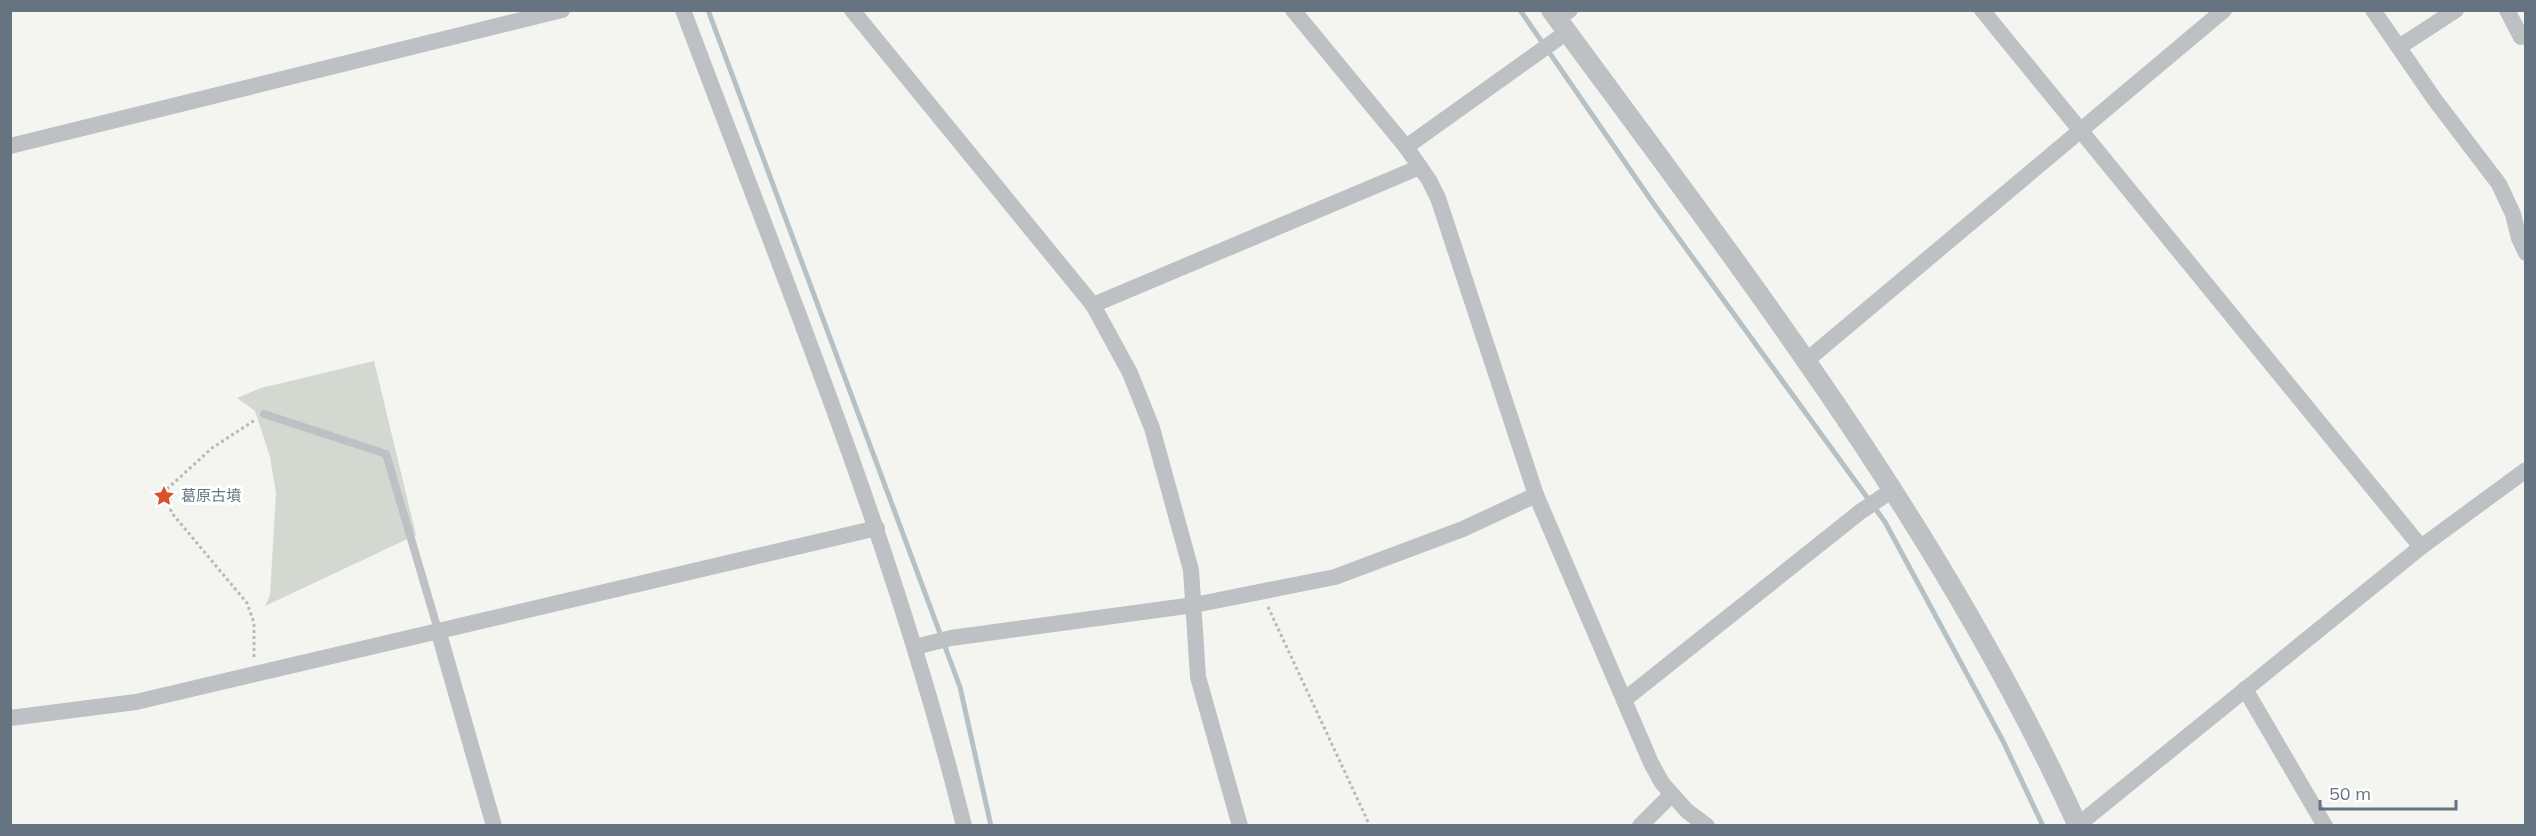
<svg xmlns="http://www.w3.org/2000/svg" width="2536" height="836" viewBox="0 0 2536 836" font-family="Mulish,'Noto Sans JP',sans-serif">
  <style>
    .green { fill: #d3d9d0 }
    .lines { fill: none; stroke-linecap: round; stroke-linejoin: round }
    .stream { stroke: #b6c1c6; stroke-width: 5 }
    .path { stroke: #b7babc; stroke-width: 3; stroke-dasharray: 3 3; stroke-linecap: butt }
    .service { stroke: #bdc1c4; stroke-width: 8 }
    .minor { stroke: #bdc1c4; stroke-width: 16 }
    .tertiary { stroke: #bdc1c4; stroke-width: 20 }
    .labels { text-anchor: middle; stroke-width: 6; stroke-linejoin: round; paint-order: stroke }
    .poi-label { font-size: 15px; fill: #657480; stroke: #fff; text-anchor: start }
  </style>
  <rect width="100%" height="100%" fill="#f4f4f0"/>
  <path class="green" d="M 374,361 L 416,535 L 265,606 L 270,595 L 276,493 L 270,457 L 255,411 L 237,398 L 261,388 Z"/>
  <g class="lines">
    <g class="stream">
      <path d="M 708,10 L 960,687 L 991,826"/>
      <path d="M 1520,10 L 1653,203 L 1885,522 L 2003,741 L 2043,826"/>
    </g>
    <g class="path">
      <path d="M 1268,607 L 1370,826"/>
      <path d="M 254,657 L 254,623 L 247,603 L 171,512 L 170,498 L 166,490 L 212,448 L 255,420"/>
    </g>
    <path class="service" d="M 264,414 L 386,454 L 438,630"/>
    <g class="minor">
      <path d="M 683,10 C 784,279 895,546 964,826"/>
      <path d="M 852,10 L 1093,305 L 1130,373 L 1152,428 L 1191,570 L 1198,677 L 1240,826"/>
      <path d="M 1293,10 L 1406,147 L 1429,180 L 1438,198 L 1536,495 L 1651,763 L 1662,783 L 1687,811 L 1707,826"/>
      <path d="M 1982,10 L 2421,547"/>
      <path d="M 2373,10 L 2435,100 L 2499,184 L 2513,214 L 2519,238 L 2526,253"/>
      <path d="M 2507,10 L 2521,37"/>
      <path d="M 1557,19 L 1570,10"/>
      <path d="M 2399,47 L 2456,10"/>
      <path d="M 10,146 L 562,10"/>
      <path d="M 1406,147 L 1567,32"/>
      <path d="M 1093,305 L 1420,167"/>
      <path d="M 1807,360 L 2224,10"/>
      <path d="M 438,630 L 494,826"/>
      <path d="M 915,647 L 951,638 L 1194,605 L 1335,577 L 1463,529 L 1536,495"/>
      <path d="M 2245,689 L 2325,826"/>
      <path d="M 1624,700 L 1860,512 L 1894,489"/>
      <path d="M 10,718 L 136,702 L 877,528"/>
      <path d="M 2078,825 L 2421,547 L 2526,470"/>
      <path d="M 1640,826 L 1671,795"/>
    </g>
    <path class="tertiary" d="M 1551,10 C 1745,274 1941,525 2078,826"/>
  </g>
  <defs>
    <symbol id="sight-bare" viewBox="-9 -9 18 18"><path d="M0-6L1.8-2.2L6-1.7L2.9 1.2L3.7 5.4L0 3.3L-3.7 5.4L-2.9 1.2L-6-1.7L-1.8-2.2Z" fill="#da502b" stroke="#fff" stroke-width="2.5" paint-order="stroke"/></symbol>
  </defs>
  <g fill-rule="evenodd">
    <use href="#sight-bare" x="149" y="481" width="30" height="30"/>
  </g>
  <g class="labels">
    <g class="poi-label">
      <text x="181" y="501">葛原古墳</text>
    </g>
  </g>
  <rect width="2536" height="836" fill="none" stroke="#657480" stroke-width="24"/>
  <path d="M2320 800v9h136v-9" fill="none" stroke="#657480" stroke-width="3"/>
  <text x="2329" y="800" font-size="18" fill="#657480" stroke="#ffffff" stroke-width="4.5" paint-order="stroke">50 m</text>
</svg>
